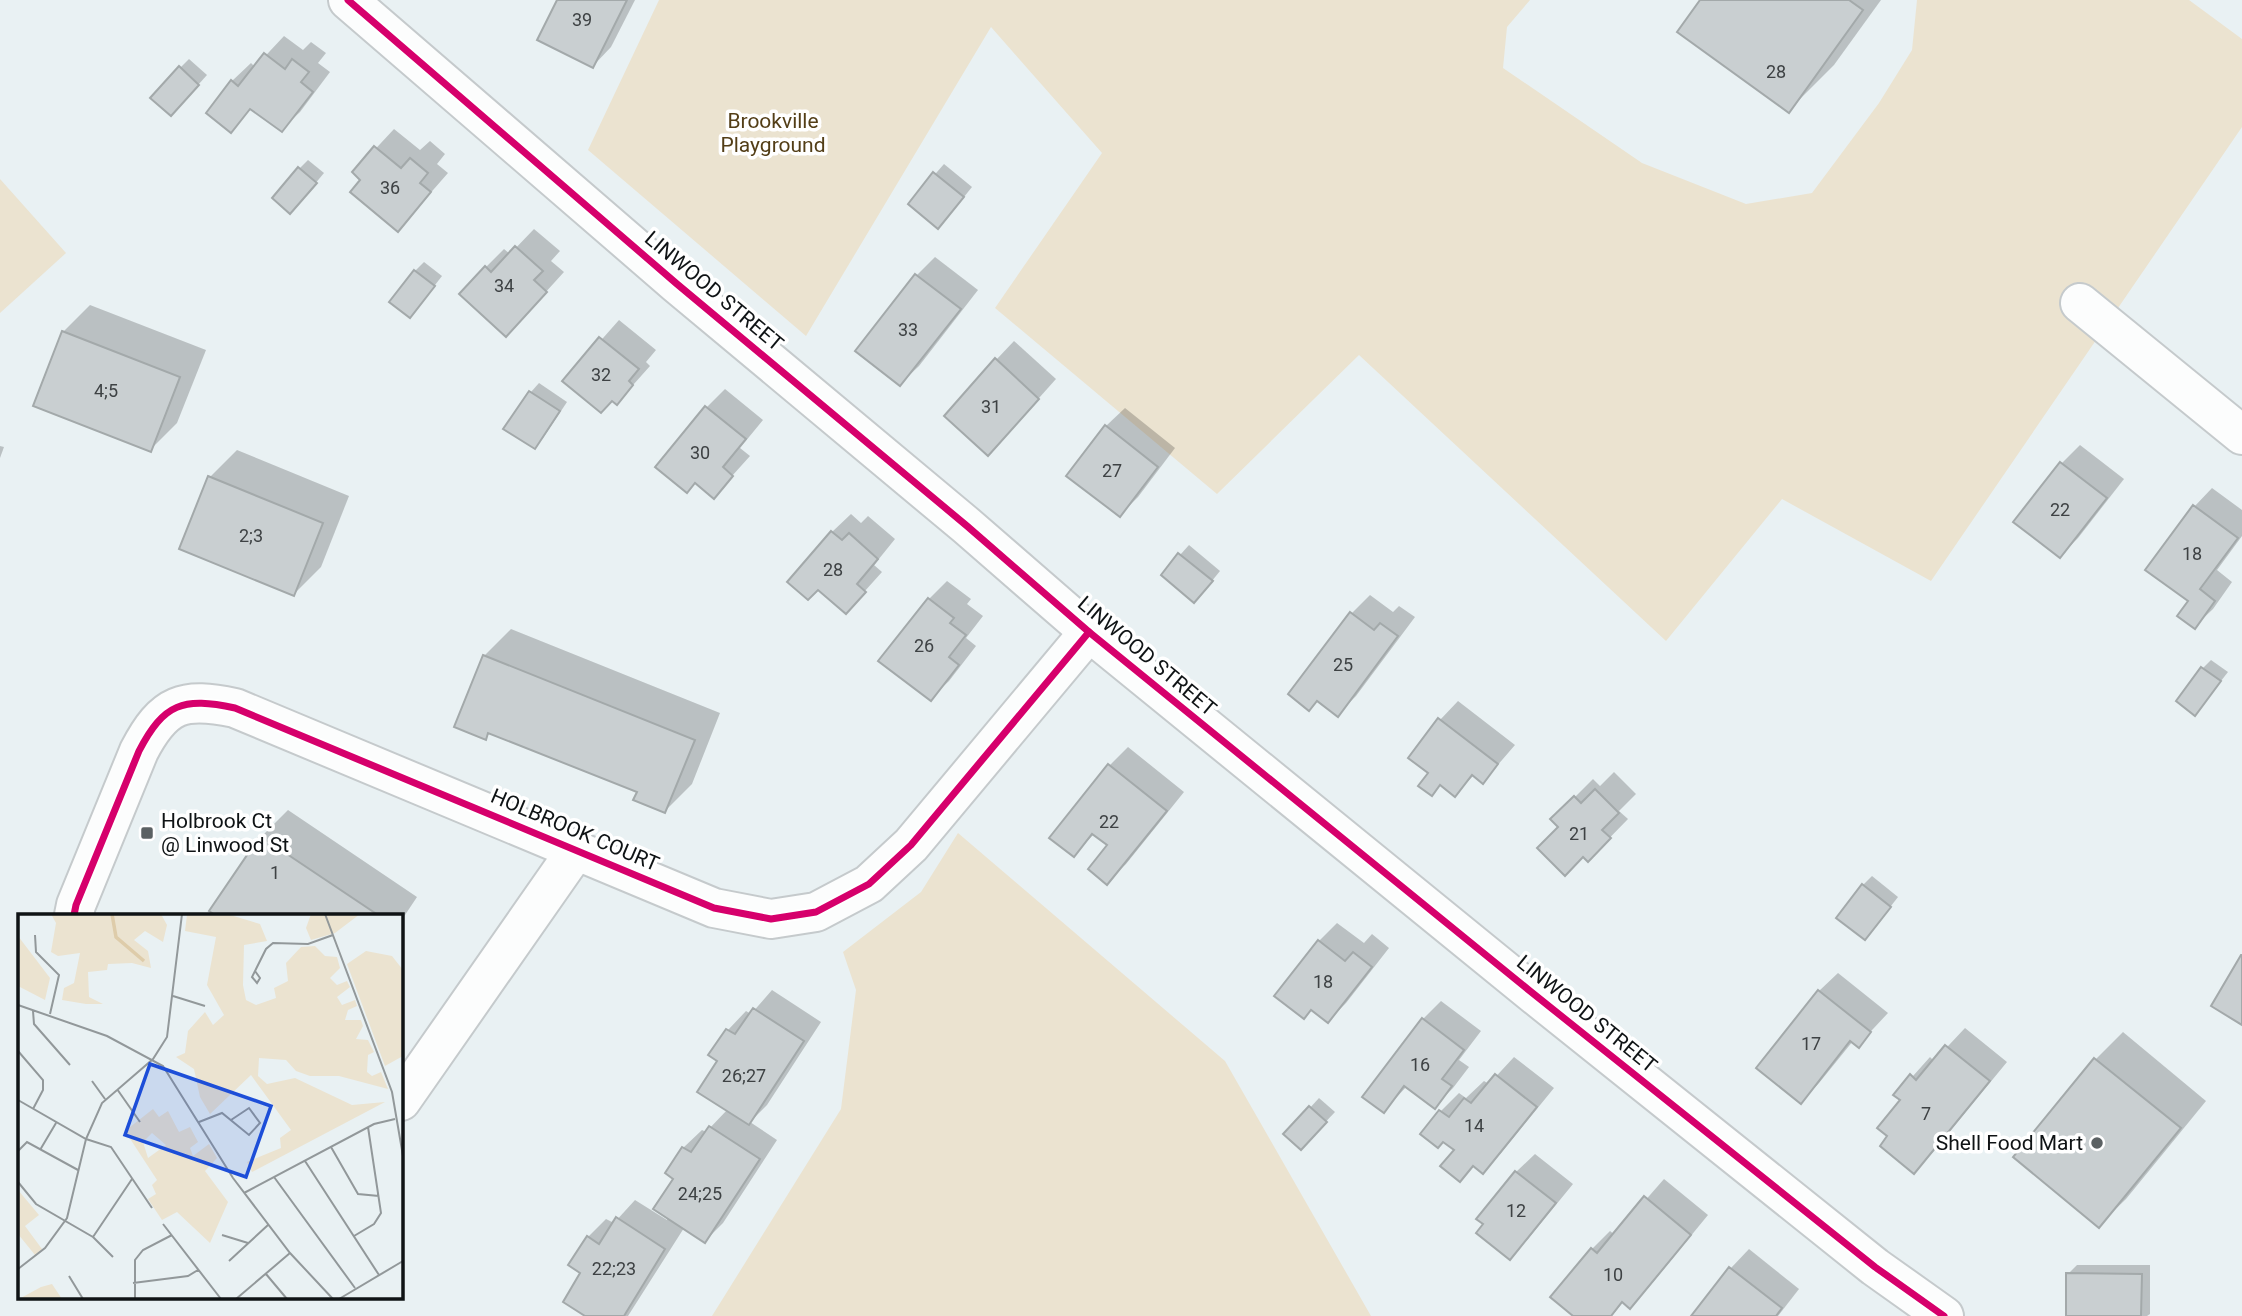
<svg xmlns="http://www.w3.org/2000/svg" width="2242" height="1316" viewBox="0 0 2242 1316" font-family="Roboto,sans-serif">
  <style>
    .green { fill: #ebe3d0 }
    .shadow { fill: #0003 }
    .building { fill: #c9cfd1; stroke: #a3a9aa; stroke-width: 2 }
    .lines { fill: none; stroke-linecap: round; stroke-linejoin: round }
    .minor-casing { stroke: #c5cacc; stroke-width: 42 }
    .secondary-casing { stroke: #c5cacc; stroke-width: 42 }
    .minor { stroke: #fcfdfd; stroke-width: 38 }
    .secondary { stroke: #fcfdfd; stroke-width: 38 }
    .cycleway-casing { stroke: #fff; stroke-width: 11 }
    .cycleway { stroke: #d6006c; stroke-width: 7 }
    .poi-dot { fill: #5b6163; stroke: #fff; stroke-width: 2.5 }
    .labels { text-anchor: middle; stroke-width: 7; stroke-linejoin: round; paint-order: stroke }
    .number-label { font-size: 18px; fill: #3e4244 }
    .park-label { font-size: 21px; fill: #533e17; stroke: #fff }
    .street-label { font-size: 21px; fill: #0f1315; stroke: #fff }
    .poi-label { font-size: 21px; fill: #0f1315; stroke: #fff; text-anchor: start }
    .inset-river { fill: none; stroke: #deccaa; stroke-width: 3.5 }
    .inset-road { fill: none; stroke: #92989a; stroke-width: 2 }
    .view { fill: #1d4ed8; fill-opacity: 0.15; stroke: #1d4ed8; stroke-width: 3.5 }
    .inset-edge { fill: none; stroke: #0f1315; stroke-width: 3.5 }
  </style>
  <rect width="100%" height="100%" fill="#e9f1f3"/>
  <g class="green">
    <path d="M 659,0 L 1530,0 L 1507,27 L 1503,68 L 1642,163 L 1746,204 L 1812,193 L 1879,103 L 1912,50 L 1917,0 L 2189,0 L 2242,39 L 2242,127 L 1931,581 L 1782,499 L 1666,641 L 1359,355 L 1217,494 L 995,308 L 1102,153 L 991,27 L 806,336 L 588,150 Z"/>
    <path d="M 0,179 L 66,253 L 0,313 Z"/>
    <path d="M 958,833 L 1225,1061 L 1371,1316 L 712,1316 L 841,1109 L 856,990 L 843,952 L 921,892 Z"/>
  </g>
  <g class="shadow">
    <path d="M 559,0 L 635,0 L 611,47 L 593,66 Z"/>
    <path d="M 1702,0 L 1881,0 L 1834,65 L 1789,110 Z"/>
    <path d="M 284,36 L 303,50 L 311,42 L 326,53 L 318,63 L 330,72 L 300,112 L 281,130 L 252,108 L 231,131 L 232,81 L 251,63 L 255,67 Z"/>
    <path d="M 189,59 L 207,75 L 180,105 L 180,68 Z"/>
    <path d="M 394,129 L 420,150 L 430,141 L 445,154 L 437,164 L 448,173 L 398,230 L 363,180 L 354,172 Z"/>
    <path d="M 308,160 L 324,173 L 299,203 L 299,169 Z"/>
    <path d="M 944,164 L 972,187 L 947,218 L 910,203 Z"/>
    <path d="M 534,229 L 560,251 L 551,261 L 564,272 L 524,316 L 486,267 L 504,249 L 510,254 Z"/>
    <path d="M 935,257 L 978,290 L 919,366 L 900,384 L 858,351 L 917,275 Z"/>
    <path d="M 424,262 L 442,276 L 418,307 L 415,271 Z"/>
    <path d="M 90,305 L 206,350 L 177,423 L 150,450 L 63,332 Z"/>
    <path d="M 619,320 L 656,350 L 646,362 L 650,366 L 617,403 L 565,381 Z"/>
    <path d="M 1014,341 L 1056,379 L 1006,435 L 996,360 Z"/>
    <path d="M 539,383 L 567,402 L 543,438 L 534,447 L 531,392 Z"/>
    <path d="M 725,389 L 763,420 L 740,448 L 750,456 L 714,496 L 696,481 L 657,466 L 707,407 Z"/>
    <path d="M 1125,408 L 1175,448 L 1138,497 L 1120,515 L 1106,426 Z"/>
    <path d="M 2080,445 L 2124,479 L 2078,538 L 2060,556 L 2016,522 L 2062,463 Z"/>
    <path d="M 0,446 L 4,447 L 0,458 Z"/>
    <path d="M 237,450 L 349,496 L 321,567 L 294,594 L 210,477 Z"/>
    <path d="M 2212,488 L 2242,510 L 2242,536 L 2217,570 L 2232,582 L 2213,609 L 2194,627 L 2191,601 L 2194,507 Z"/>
    <path d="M 851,514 L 861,523 L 868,516 L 895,539 L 874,565 L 882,572 L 846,612 L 832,532 Z"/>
    <path d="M 1189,545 L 1220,571 L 1203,592 L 1163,574 Z"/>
    <path d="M 947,581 L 971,599 L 967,604 L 983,616 L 966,638 L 976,646 L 949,681 L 930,699 L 929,599 Z"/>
    <path d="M 1370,595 L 1393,612 L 1399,606 L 1415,617 L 1356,696 L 1338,714 L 1318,699 L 1290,694 L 1352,613 Z"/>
    <path d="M 511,629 L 720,713 L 692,784 L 665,811 L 639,791 L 491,732 L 485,738 L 484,656 Z"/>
    <path d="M 2211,660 L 2228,672 L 2195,714 L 2203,668 Z"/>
    <path d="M 1458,701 L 1515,745 L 1483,782 L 1474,775 L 1455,795 L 1441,784 L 1432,794 L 1430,772 L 1440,720 Z"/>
    <path d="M 1128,747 L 1184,792 L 1126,864 L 1107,882 L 1109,845 L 1095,833 L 1074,855 L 1051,837 L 1110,765 Z"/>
    <path d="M 1614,772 L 1636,794 L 1619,811 L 1628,819 L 1588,860 L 1553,819 L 1593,779 L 1600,786 Z"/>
    <path d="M 288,810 L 417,897 L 401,921 L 401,915 L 219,915 L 212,911 L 261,837 Z"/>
    <path d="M 1872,876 L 1898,897 L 1873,929 L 1863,885 Z"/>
    <path d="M 1337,923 L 1364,943 L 1372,934 L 1389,948 L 1346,1003 L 1328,1021 L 1319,941 Z"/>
    <path d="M 1838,973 L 1888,1013 L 1858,1045 L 1853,1041 L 1819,1083 L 1801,1102 L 1819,991 Z"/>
    <path d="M 772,990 L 821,1022 L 767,1105 L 750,1122 L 777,1140 L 723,1223 L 705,1241 L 684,1228 L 628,1316 L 589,1316 L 583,1272 L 588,1237 L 606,1219 L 614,1223 L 635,1200 L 667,1220 L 683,1148 L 702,1130 L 706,1132 L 728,1109 L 719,1061 L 711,1055 L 728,1030 L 746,1011 L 751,1014 Z"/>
    <path d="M 1441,1001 L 1481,1031 L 1459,1060 L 1469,1067 L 1453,1088 L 1435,1106 L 1407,1086 L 1384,1111 L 1423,1019 Z"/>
    <path d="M 1965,1028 L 2007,1062 L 1932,1153 L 1914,1171 L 1890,1136 L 1902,1100 L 1896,1095 L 1930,1057 L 1934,1061 Z"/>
    <path d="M 2123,1032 L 2206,1101 L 2126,1199 L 2099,1225 L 2015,1157 L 2096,1059 Z"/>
    <path d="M 1514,1057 L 1554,1088 L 1501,1153 L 1483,1171 L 1475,1165 L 1460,1180 L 1456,1150 L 1444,1140 L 1422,1134 L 1441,1111 L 1459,1093 L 1466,1098 L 1484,1081 L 1489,1084 Z"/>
    <path d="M 1319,1098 L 1335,1112 L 1301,1148 L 1286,1134 Z"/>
    <path d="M 1535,1154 L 1573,1184 L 1528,1239 L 1510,1257 L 1485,1223 L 1479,1219 L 1516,1172 Z"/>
    <path d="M 1664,1179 L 1708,1215 L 1648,1288 L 1630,1306 L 1624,1301 L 1612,1316 L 1575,1316 L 1592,1249 L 1610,1231 L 1615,1235 Z"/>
    <path d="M 1749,1249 L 1799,1289 L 1778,1316 L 1693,1316 L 1731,1268 Z"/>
    <path d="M 2077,1265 L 2150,1265 L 2150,1314 L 2147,1316 L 2068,1316 L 2068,1274 Z"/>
  </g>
  <g class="building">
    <path d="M 557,0 L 627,0 L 593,68 L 537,40 Z"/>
    <path d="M 1700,0 L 1849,0 L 1863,10 L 1789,113 L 1677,32 Z"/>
    <path d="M 264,53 L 285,69 L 292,59 L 309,72 L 301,82 L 313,92 L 282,132 L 250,109 L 231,133 L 206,113 L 231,80 L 238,86 Z"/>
    <path d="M 179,66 L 199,85 L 171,116 L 150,98 Z"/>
    <path d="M 374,146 L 401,168 L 410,158 L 428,173 L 420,183 L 431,192 L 398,232 L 350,192 L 360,180 L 352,172 Z"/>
    <path d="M 298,167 L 317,183 L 290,214 L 272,198 Z"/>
    <path d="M 933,172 L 964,197 L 938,229 L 908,204 Z"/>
    <path d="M 515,246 L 543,271 L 534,280 L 547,292 L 506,337 L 459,294 L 485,266 L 491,272 Z"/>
    <path d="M 414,270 L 435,286 L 410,318 L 389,302 Z"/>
    <path d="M 915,274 L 961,309 L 900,386 L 855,351 Z"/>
    <path d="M 62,331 L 180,377 L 151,452 L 33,406 Z"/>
    <path d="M 599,337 L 639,369 L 629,381 L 633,385 L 617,405 L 612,401 L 601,413 L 562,381 Z"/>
    <path d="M 995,358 L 1039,399 L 988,456 L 944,416 Z"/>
    <path d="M 529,391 L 560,411 L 535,449 L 503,429 Z"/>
    <path d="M 705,406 L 746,439 L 723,467 L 733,476 L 714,499 L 695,483 L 687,493 L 655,467 Z"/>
    <path d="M 1105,425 L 1158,467 L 1120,517 L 1066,476 Z"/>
    <path d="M 2060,462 L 2107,498 L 2060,558 L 2013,522 Z"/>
    <path d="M 208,476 L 323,523 L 294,596 L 179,549 Z"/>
    <path d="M 2193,505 L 2238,538 L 2200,589 L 2215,601 L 2195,629 L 2177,616 L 2188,601 L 2145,570 Z"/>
    <path d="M 831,531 L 842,540 L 849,533 L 878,559 L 857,584 L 866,592 L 846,614 L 818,590 L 808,600 L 787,582 Z"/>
    <path d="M 1178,553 L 1213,581 L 1194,603 L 1161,575 Z"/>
    <path d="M 928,598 L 954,618 L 950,623 L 966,635 L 949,657 L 959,665 L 931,701 L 878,661 Z"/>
    <path d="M 1350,612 L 1374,630 L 1380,623 L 1398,636 L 1338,717 L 1317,701 L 1309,711 L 1288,694 Z"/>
    <path d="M 483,655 L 695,740 L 665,813 L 633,800 L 637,792 L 488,733 L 486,740 L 454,727 Z"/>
    <path d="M 2201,667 L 2221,681 L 2195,716 L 2176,701 Z"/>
    <path d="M 1438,718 L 1498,764 L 1483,784 L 1472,775 L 1455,797 L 1440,785 L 1432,796 L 1418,786 L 1428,773 L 1408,758 Z"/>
    <path d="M 1108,764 L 1167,811 L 1107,885 L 1088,869 L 1107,845 L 1092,834 L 1074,857 L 1049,838 Z"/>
    <path d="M 1595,789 L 1619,813 L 1602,830 L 1611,838 L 1588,862 L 1583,857 L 1565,876 L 1537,848 L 1558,827 L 1550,819 L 1574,796 L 1581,803 Z"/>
    <path d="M 260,836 L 378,915 L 215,915 L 209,911 Z"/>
    <path d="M 1862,884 L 1891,907 L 1865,940 L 1836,918 Z"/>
    <path d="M 1318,940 L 1345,961 L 1353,952 L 1372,967 L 1328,1023 L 1311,1010 L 1304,1019 L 1274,996 Z"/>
    <path d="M 2241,955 L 2242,955 L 2242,1025 L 2211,1006 Z"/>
    <path d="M 1818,990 L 1871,1032 L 1859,1048 L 1850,1041 L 1801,1104 L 1756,1068 Z"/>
    <path d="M 753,1008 L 804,1041 L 749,1125 L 697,1092 L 717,1061 L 708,1055 L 726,1029 L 735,1034 Z"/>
    <path d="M 1422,1018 L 1464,1050 L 1442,1079 L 1452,1086 L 1435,1109 L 1404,1086 L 1384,1113 L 1362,1097 Z"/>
    <path d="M 1945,1045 L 1990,1081 L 1914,1174 L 1880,1146 L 1887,1136 L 1877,1128 L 1900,1100 L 1893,1095 L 1910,1074 L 1916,1080 Z"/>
    <path d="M 2094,1058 L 2181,1128 L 2099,1228 L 2013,1157 Z"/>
    <path d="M 1495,1074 L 1537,1107 L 1483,1174 L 1473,1166 L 1460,1182 L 1440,1166 L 1454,1150 L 1443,1142 L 1438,1148 L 1420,1134 L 1439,1110 L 1449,1117 L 1464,1098 L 1471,1103 Z"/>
    <path d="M 1309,1106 L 1327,1122 L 1301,1150 L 1283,1134 Z"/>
    <path d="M 709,1126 L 760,1159 L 705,1243 L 653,1209 L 673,1179 L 665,1173 L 682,1147 L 691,1152 Z"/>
    <path d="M 1515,1171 L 1556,1203 L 1510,1260 L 1476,1233 L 1483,1224 L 1476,1219 Z"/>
    <path d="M 1644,1196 L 1691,1235 L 1630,1309 L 1622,1302 L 1611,1316 L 1573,1316 L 1550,1297 L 1591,1248 L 1597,1253 Z"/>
    <path d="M 616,1217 L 665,1249 L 624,1316 L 585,1316 L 563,1302 L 580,1273 L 568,1265 L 587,1236 L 599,1244 Z"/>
    <path d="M 1729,1267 L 1782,1308 L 1776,1316 L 1691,1316 Z"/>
    <path d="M 2066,1273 L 2142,1274 L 2141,1316 L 2066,1316 Z"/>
  </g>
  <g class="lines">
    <defs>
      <g id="minor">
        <path d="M 2080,303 L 2242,435"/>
        <path d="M 74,915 L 76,905 L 139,751 C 164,703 183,697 235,708 L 714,908 L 771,919 L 816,912 L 869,884 L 911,845 L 1089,632"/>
        <path d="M 401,1101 L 577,849"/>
      </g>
      <path id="secondary" d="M 348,0 L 677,284 L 967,526 L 1089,632 L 1530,991 L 1875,1267 L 1944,1316"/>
    </defs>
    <use href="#minor" class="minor-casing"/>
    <use href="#secondary" class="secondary-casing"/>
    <use href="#minor" class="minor"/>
    <use href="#secondary" class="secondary"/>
    <defs>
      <g id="cycleway">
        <path d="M 348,0 L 677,284 L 967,526 L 1089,632 L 1530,991 L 1875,1267 L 1944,1316"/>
        <path d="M 74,915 L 76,905 L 139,751 C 164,703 183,697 235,708 L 714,908 L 771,919 L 816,912 L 869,884 L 911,845 L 1089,632"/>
      </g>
    </defs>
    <use href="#cycleway" class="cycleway-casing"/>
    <use href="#cycleway" class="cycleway"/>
  </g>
  <g class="poi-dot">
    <rect x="140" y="826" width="14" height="14" rx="3.5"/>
    <circle cx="2097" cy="1143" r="7"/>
  </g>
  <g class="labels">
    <g class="number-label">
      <text x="582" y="26">39</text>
      <text x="1776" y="78">28</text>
      <text x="390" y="194">36</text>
      <text x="504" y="292">34</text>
      <text x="908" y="336">33</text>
      <text x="601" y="381">32</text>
      <text x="106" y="397">4;5</text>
      <text x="991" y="413">31</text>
      <text x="700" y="459">30</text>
      <text x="1112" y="477">27</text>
      <text x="2060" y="516">22</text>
      <text x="251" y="542">2;3</text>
      <text x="2192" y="560">18</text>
      <text x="833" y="576">28</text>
      <text x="924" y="652">26</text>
      <text x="1343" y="671">25</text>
      <text x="1109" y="828">22</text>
      <text x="1579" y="840">21</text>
      <text x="275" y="879">1</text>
      <text x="1323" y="988">18</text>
      <text x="1811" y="1050">17</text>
      <text x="1420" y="1071">16</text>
      <text x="744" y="1082">26;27</text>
      <text x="1926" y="1120">7</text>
      <text x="1474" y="1132">14</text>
      <text x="700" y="1200">24;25</text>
      <text x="1516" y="1217">12</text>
      <text x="614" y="1275">22;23</text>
      <text x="1613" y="1281">10</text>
    </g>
    <g class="park-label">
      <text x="773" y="128">Brookville<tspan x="773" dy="24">Playground</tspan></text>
    </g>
    <g class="street-label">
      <text transform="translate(714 291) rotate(40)" y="7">LINWOOD STREET</text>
      <text transform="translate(1147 656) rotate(40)" y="7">LINWOOD STREET</text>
      <text transform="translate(575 830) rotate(23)" y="7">HOLBROOK COURT</text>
      <text transform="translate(1587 1014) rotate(39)" y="7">LINWOOD STREET</text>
    </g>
    <g class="poi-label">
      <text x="161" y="828">Holbrook Ct<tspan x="161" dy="24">@ Linwood St</tspan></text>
      <text x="2083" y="1150" text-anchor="end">Shell Food Mart</text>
    </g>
  </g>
  <g transform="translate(18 914)">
    <rect width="385" height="385" fill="#e9f1f3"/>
    <path d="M 33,0 L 143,0 L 149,11 L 145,28 L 127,17 L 116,26 L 130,37 L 133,54 L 114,49 L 90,50 L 89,56 L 70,58 L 71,83 L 85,90 L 68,90 L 44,86 L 46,74 L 56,69 L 62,39 L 40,42 L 33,38 L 38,9 ZM 209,0 L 242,10 L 249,27 L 226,31 L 225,71 L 228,86 L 238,91 L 258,84 L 256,74 L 270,67 L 268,49 L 283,33 L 297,32 L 307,42 L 319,43 L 322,54 L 312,64 L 319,71 L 329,67 L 332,73 L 319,83 L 324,91 L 337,86 L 339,92 L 330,96 L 327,106 L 343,106 L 345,112 L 338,125 L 350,126 L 356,138 L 350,141 L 349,158 L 354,162 L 363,158 L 370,175 L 321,162 L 292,162 L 278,157 L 268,146 L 241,144 L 240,162 L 249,170 L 277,164 L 334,191 L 367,188 L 234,258 L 229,248 L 263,234 L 262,224 L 273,216 L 233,161 L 192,200 L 182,183 L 176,155 L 158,143 L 167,139 L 170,117 L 187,98 L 195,111 L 206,101 L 189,71 L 198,23 L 167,17 L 169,1 ZM 293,0 L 342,0 L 317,19 L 293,26 L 288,14 ZM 0,22 L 32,64 L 27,86 L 0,72 ZM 348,37 L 374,42 L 385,56 L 385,142 L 367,152 L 329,50 ZM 135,195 L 141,203 L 150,197 L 161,218 L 172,213 L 180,228 L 172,234 L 175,242 L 191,230 L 199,244 L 187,257 L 210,288 L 192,329 L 159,298 L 144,306 L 130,285 L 138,280 L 134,271 L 139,266 L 107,217 ZM 134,219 L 148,231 L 130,244 L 125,228 ZM 0,276 L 21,301 L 7,312 L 24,335 L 17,341 L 0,320 ZM 34,370 L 44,385 L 1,385 L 23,373 Z" fill="#ebe3d0" fill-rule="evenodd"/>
    <path class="inset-river" d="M 94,0 L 98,23 L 126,47"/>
    <path class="inset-road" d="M 307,0 L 374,178 L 385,242M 17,21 L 18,38 L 41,61 L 32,100M 237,57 L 242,64 L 239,69 L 234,63 L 248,35 L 255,29 L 290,30 L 315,21M 155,82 L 187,92M 0,91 L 89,122 L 145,152 L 215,264 L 272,339 L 315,385M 15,97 L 16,110 L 52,151M 0,137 L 25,166 L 25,176 L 15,195M 74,167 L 87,185M 99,175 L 122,208M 0,186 L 68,225 L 93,233 L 134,294M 181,208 L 204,199 L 231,221 L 242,209 L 231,194 L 213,206M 313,233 L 340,280 L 361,282M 22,236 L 38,209M 0,237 L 9,228 L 60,256M 287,247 L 361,361M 256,263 L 337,374M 0,268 L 18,290 L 75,323 L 114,265M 226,279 L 356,210 L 377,205M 145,310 L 203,385M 204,321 L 230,329M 336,322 L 356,310 L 363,299 L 350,213M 75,323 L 95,343M 211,347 L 250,311M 0,355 L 27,334 L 49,304 L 68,225 L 84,189 L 135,145 L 149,123 L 164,0M 248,360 L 269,385M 51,362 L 65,385M 115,369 L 170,362 L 180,356M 117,385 L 117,346 L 125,336 L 154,321M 218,385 L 272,339M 321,385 L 385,347"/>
    <path class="view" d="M 132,150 L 253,192 L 228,263 L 107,221 Z"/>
    <rect width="385" height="385" class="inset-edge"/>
  </g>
</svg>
